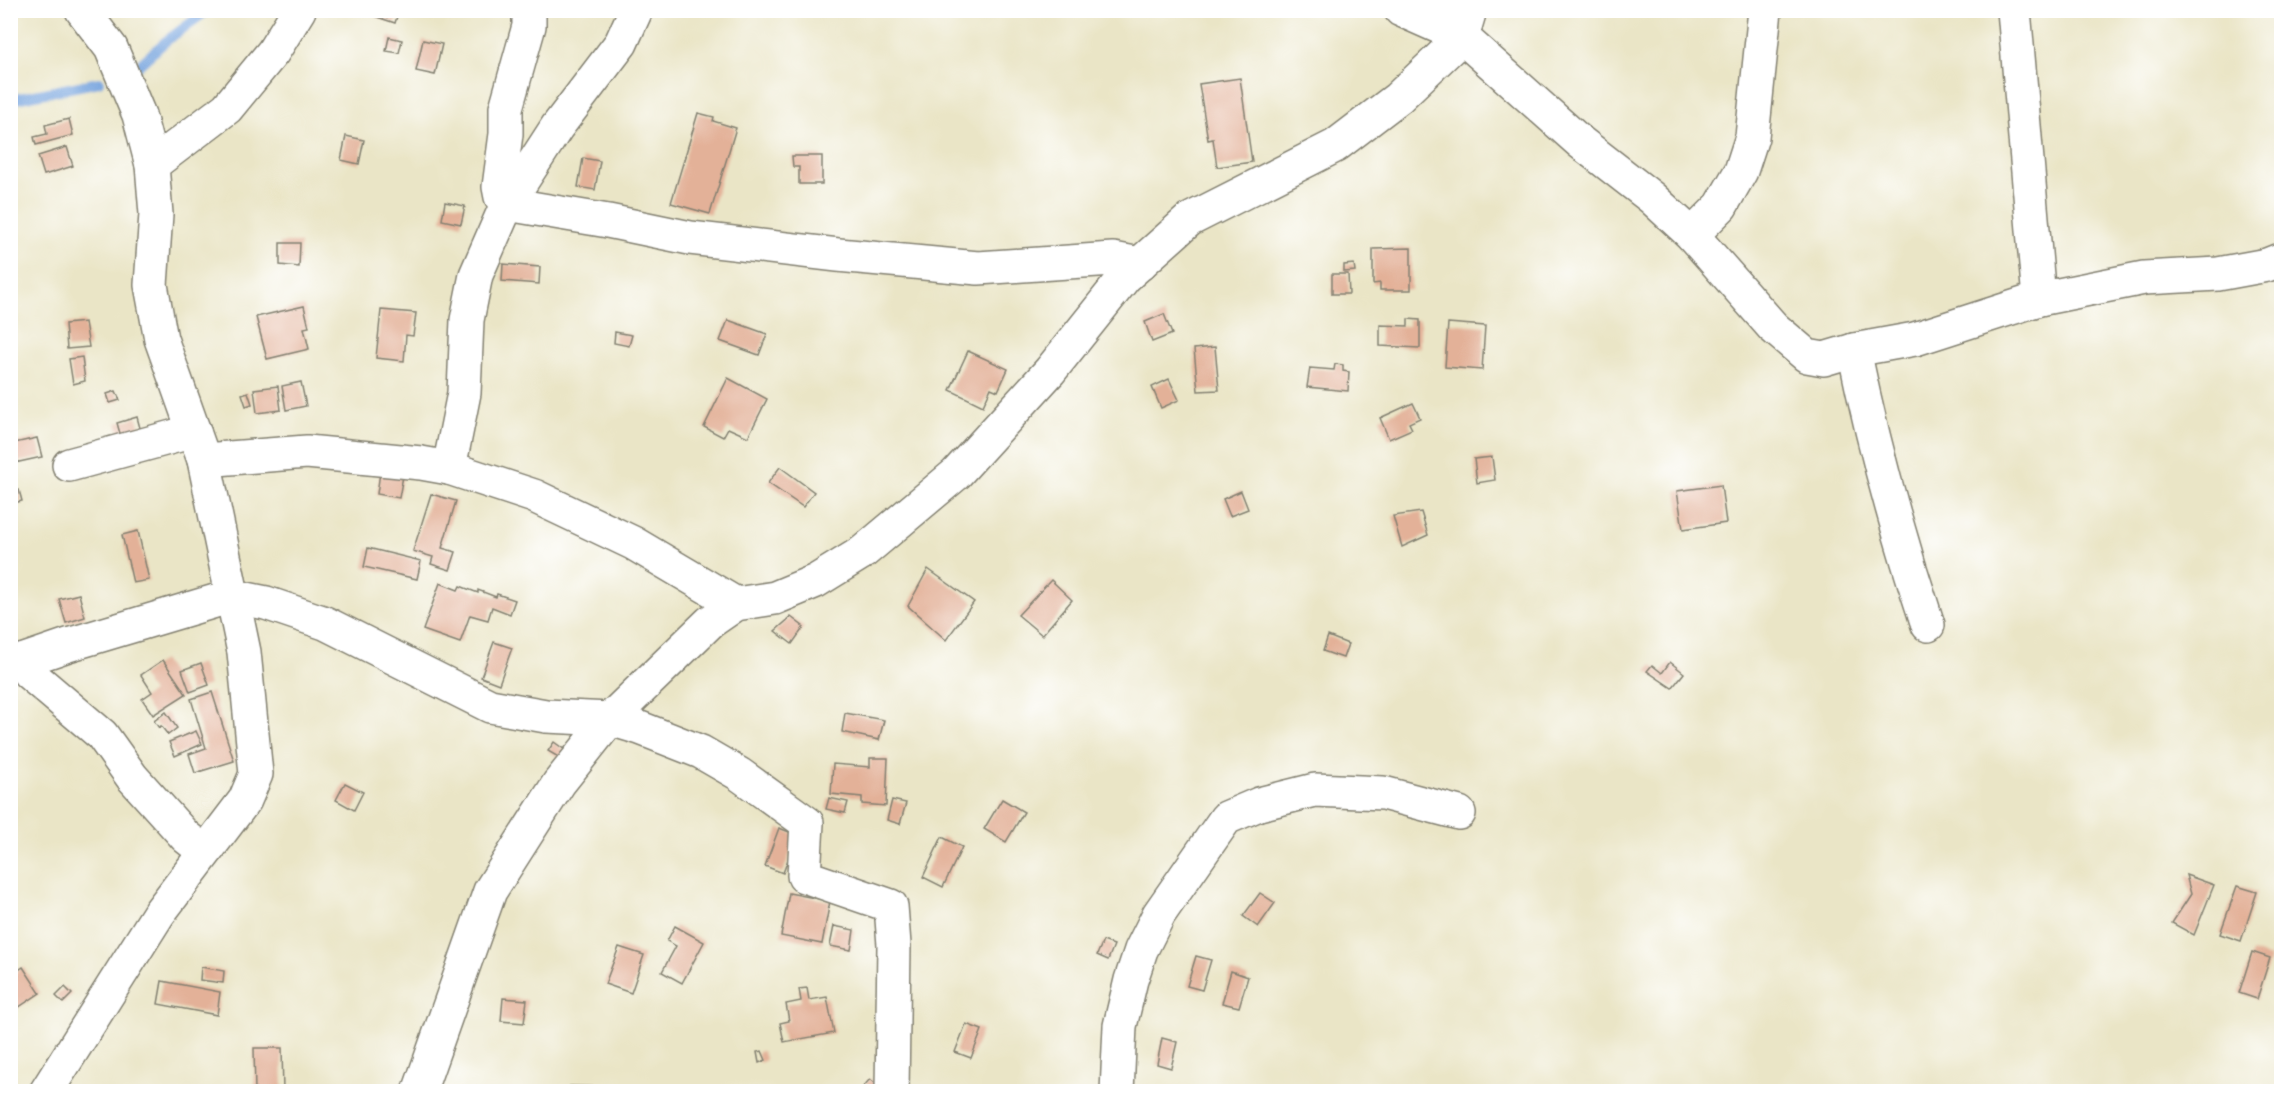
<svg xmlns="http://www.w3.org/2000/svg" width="2292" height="1102" font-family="Mynerve,sans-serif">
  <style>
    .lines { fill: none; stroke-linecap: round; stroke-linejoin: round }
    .stream { stroke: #74a3dd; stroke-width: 10 }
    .building { fill: #e3b198 }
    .minor-casing { stroke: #838071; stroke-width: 36 }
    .minor { stroke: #fff; stroke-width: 33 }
  </style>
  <rect width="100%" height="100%" fill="#fff"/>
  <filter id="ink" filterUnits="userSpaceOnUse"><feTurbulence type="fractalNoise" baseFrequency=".0167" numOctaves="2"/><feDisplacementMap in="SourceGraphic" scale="12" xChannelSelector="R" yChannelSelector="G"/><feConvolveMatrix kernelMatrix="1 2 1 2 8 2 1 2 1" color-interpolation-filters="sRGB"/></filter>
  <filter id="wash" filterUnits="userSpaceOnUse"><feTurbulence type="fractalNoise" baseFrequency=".008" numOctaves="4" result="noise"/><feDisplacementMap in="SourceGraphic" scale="24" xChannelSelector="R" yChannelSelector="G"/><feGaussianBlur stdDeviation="1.35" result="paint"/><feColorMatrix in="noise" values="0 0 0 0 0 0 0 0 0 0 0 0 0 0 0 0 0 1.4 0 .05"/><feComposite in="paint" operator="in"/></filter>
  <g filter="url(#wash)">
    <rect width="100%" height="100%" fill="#eae5c6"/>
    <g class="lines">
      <g class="stream">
        <polyline points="138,66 166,41 208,10"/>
        <polyline points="10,100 99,82"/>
      </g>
    </g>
    <g id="blocks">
      <g class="building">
        <polygon points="356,10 399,10 395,23"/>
        <polygon points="389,37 402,40 399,53 386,51"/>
        <polygon points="423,40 442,44 435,75 416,71"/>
        <polygon points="1240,78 1252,162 1217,167 1213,139 1208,140 1199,84"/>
        <polygon points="698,113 714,117 713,121 736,128 710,214 671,203"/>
        <polygon points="69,119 73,135 36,145 34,137 47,134 45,125"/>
        <polygon points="346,136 364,140 359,164 341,160"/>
        <polygon points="67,147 73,166 44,175 38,156"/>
        <polygon points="792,156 822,156 822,184 799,184 799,167 793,167"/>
        <polygon points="583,158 600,161 595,190 578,187"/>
        <polygon points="445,202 465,206 461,224 442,220"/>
        <polygon points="280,243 300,243 299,267 280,265"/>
        <polygon points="1411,248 1411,290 1380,290 1380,283 1373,284 1373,249"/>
        <polygon points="503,264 540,267 539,284 502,281"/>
        <polygon points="1354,264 1355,271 1344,272 1344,265"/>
        <polygon points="1332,274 1348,274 1349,294 1332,294"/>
        <polygon points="304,306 309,327 304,328 309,349 267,359 256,317"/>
        <polygon points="381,310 416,313 413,336 406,335 404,361 376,358"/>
        <polygon points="1164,314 1172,334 1152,342 1145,322"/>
        <polygon points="1408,319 1420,320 1420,348 1380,346 1380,325 1408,326"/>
        <polygon points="728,320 767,334 759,355 720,341"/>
        <polygon points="85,322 89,347 67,349 65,324"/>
        <polygon points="1448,323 1485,326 1482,370 1445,367"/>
        <polygon points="615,332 632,335 629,346 614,343"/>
        <polygon points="1215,347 1219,390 1198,391 1194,349"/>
        <polygon points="968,351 1008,369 998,391 991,388 983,406 950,390"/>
        <polygon points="82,357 85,381 73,384 69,359"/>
        <polygon points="1335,364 1343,365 1343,371 1349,372 1348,391 1307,387 1310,368 1334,370"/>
        <polygon points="728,378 767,399 748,437 728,428 723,437 704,427"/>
        <polygon points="1169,379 1179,400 1161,408 1152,387"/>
        <polygon points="301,382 306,406 286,410 282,386"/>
        <polygon points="278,386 281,410 257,413 254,389"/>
        <polygon points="116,391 120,400 110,403 107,394"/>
        <polygon points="248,392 252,404 246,406 242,394"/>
        <polygon points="1413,403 1420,418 1409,423 1412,429 1389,439 1380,418"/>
        <polygon points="137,417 143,439 123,444 117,423"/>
        <polygon points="37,438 42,457 10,464 10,444"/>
        <polygon points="1492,457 1495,480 1477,483 1474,459"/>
        <polygon points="780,467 814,492 803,507 768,483"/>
        <polygon points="380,472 403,476 399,498 377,494"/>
        <polygon points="1721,485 1726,523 1683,529 1677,491"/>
        <polygon points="19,490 22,501 10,504 10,492"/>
        <polygon points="1241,491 1248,509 1230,516 1223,499"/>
        <polygon points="431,494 456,501 442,548 456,552 450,570 431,564 433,557 413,551"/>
        <polygon points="1421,512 1428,535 1402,547 1393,516"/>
        <polygon points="138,531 149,580 133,583 122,535"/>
        <polygon points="368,548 421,561 417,579 364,567"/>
        <polygon points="928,569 974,602 946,640 908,606"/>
        <polygon points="1051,580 1072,600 1042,635 1018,615"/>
        <polygon points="440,583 458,590 460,586 478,593 478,590 496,597 497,594 515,600 510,614 492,607 488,620 470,615 460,643 423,630"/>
        <polygon points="79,594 85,617 66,623 59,599"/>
        <polygon points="791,617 804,627 792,644 775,631"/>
        <polygon points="1328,636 1348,644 1343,658 1323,651"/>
        <polygon points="494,642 512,648 499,684 481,677"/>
        <polygon points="163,660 186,694 153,715 142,699 152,692 141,675"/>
        <polygon points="1670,662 1684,673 1672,688 1647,671 1652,665 1662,673"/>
        <polygon points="201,663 209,685 190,692 182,670"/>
        <polygon points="212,692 234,761 195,773 189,754 206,748 191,699"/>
        <polygon points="166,712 177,728 168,735 161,726 159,728 154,721"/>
        <polygon points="845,713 884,720 879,740 842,732"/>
        <polygon points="196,731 202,744 175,756 169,742"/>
        <polygon points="554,742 565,750 560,758 548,751"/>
        <polygon points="870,758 888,758 886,806 862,804 862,797 831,794 833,764 870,767"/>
        <polygon points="345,783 363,792 354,810 336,800"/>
        <polygon points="829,798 848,802 845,813 826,809"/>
        <polygon points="1002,799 1024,812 1006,842 984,829"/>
        <polygon points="892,800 906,803 900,824 887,820"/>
        <polygon points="779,828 797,835 783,873 765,866"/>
        <polygon points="942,837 962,847 943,887 923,877"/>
        <polygon points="2186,875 2214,885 2194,935 2172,923 2191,894"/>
        <polygon points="2237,886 2257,892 2241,941 2220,934"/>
        <polygon points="789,893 830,901 822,944 781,936"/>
        <polygon points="1260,893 1275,903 1258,927 1243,916"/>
        <polygon points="675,926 704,942 682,983 662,972 676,946 667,941"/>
        <polygon points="834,926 854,930 851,950 830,946"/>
        <polygon points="1103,941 1114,945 1108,960 1097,955"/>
        <polygon points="619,947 644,955 631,993 605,984"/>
        <polygon points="2252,952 2270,958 2257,999 2239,993"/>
        <polygon points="1196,956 1211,960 1202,990 1187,986"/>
        <polygon points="23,967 40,993 10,1013 10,976"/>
        <polygon points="201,967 224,971 223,983 200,980"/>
        <polygon points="1231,971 1248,977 1239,1007 1222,1003"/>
        <polygon points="162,981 220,992 217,1015 158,1004"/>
        <polygon points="65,987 72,994 63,1003 56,996"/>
        <polygon points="807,988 809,1000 827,997 834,1033 784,1042 780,1023 789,1021 786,1004 801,1001 799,989"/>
        <polygon points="503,998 527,1000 524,1023 501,1021"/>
        <polygon points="966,1024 982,1030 971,1058 955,1052"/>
        <polygon points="1162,1038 1177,1042 1171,1068 1157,1064"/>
        <polygon points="254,1048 282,1048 283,1092 255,1092"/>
        <polygon points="762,1051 766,1060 759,1063 757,1052"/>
        <polygon points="870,1079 880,1087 876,1092 870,1092 863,1087"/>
        <polygon points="570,1086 612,1087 612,1092 570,1092"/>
      </g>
    </g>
  </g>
  <g filter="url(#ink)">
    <use href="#blocks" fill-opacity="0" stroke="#838071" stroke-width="1.5"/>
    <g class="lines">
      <defs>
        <g id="minor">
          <polyline points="1401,10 1462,37 1580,142 1652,198 1692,235 1773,327 1807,356 1824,359 1854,350 1915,339 2039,299 2144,278 2218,274 2267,265 2282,259"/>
          <polyline points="2014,10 2039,299"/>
          <polyline points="152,165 227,108 273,52 299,10"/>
          <polyline points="511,199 501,197 499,187 506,134 506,108 529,26 529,10"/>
          <polyline points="507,204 608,221 690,238 838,255 978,268 1113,259 1140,264"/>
          <polyline points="1692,235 1721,206 1741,171 1752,137 1765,10"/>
          <path d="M1854,350C1873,443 1898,535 1928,625"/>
          <polyline points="204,460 307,452 421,463 449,468 534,496 633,543 736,604"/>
          <polyline points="69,465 194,431"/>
          <polyline points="449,468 464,393 467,320 476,275 507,204 557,127 621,43 636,10"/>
          <polyline points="21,661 29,673 102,735 132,777 186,837 205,852"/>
          <polyline points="10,665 68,645 232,596 266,603 325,623 490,706 546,716 610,719 640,728 701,752 739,774 807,823 804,876 891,906 894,945 892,1092"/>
          <polyline points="46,1092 159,913 245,800 256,774 244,652 204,460 161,339 151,285 156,214 152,165 139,115 111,48 82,10"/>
          <polyline points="419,1092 490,891 559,783 610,719 710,622 736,604 775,598 816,581 863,552 956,474 1050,371 1125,277 1189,220 1335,146 1398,98 1462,37 1470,10"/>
          <polyline points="1117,1092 1120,1026 1131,980 1141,950 1159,914 1226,818 1259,804 1315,790 1383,793 1459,813"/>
        </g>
      </defs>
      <use href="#minor" class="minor-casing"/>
      <use href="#minor" class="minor"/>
    </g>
  </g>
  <rect width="2292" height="1102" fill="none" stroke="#fff" stroke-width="36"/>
</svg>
